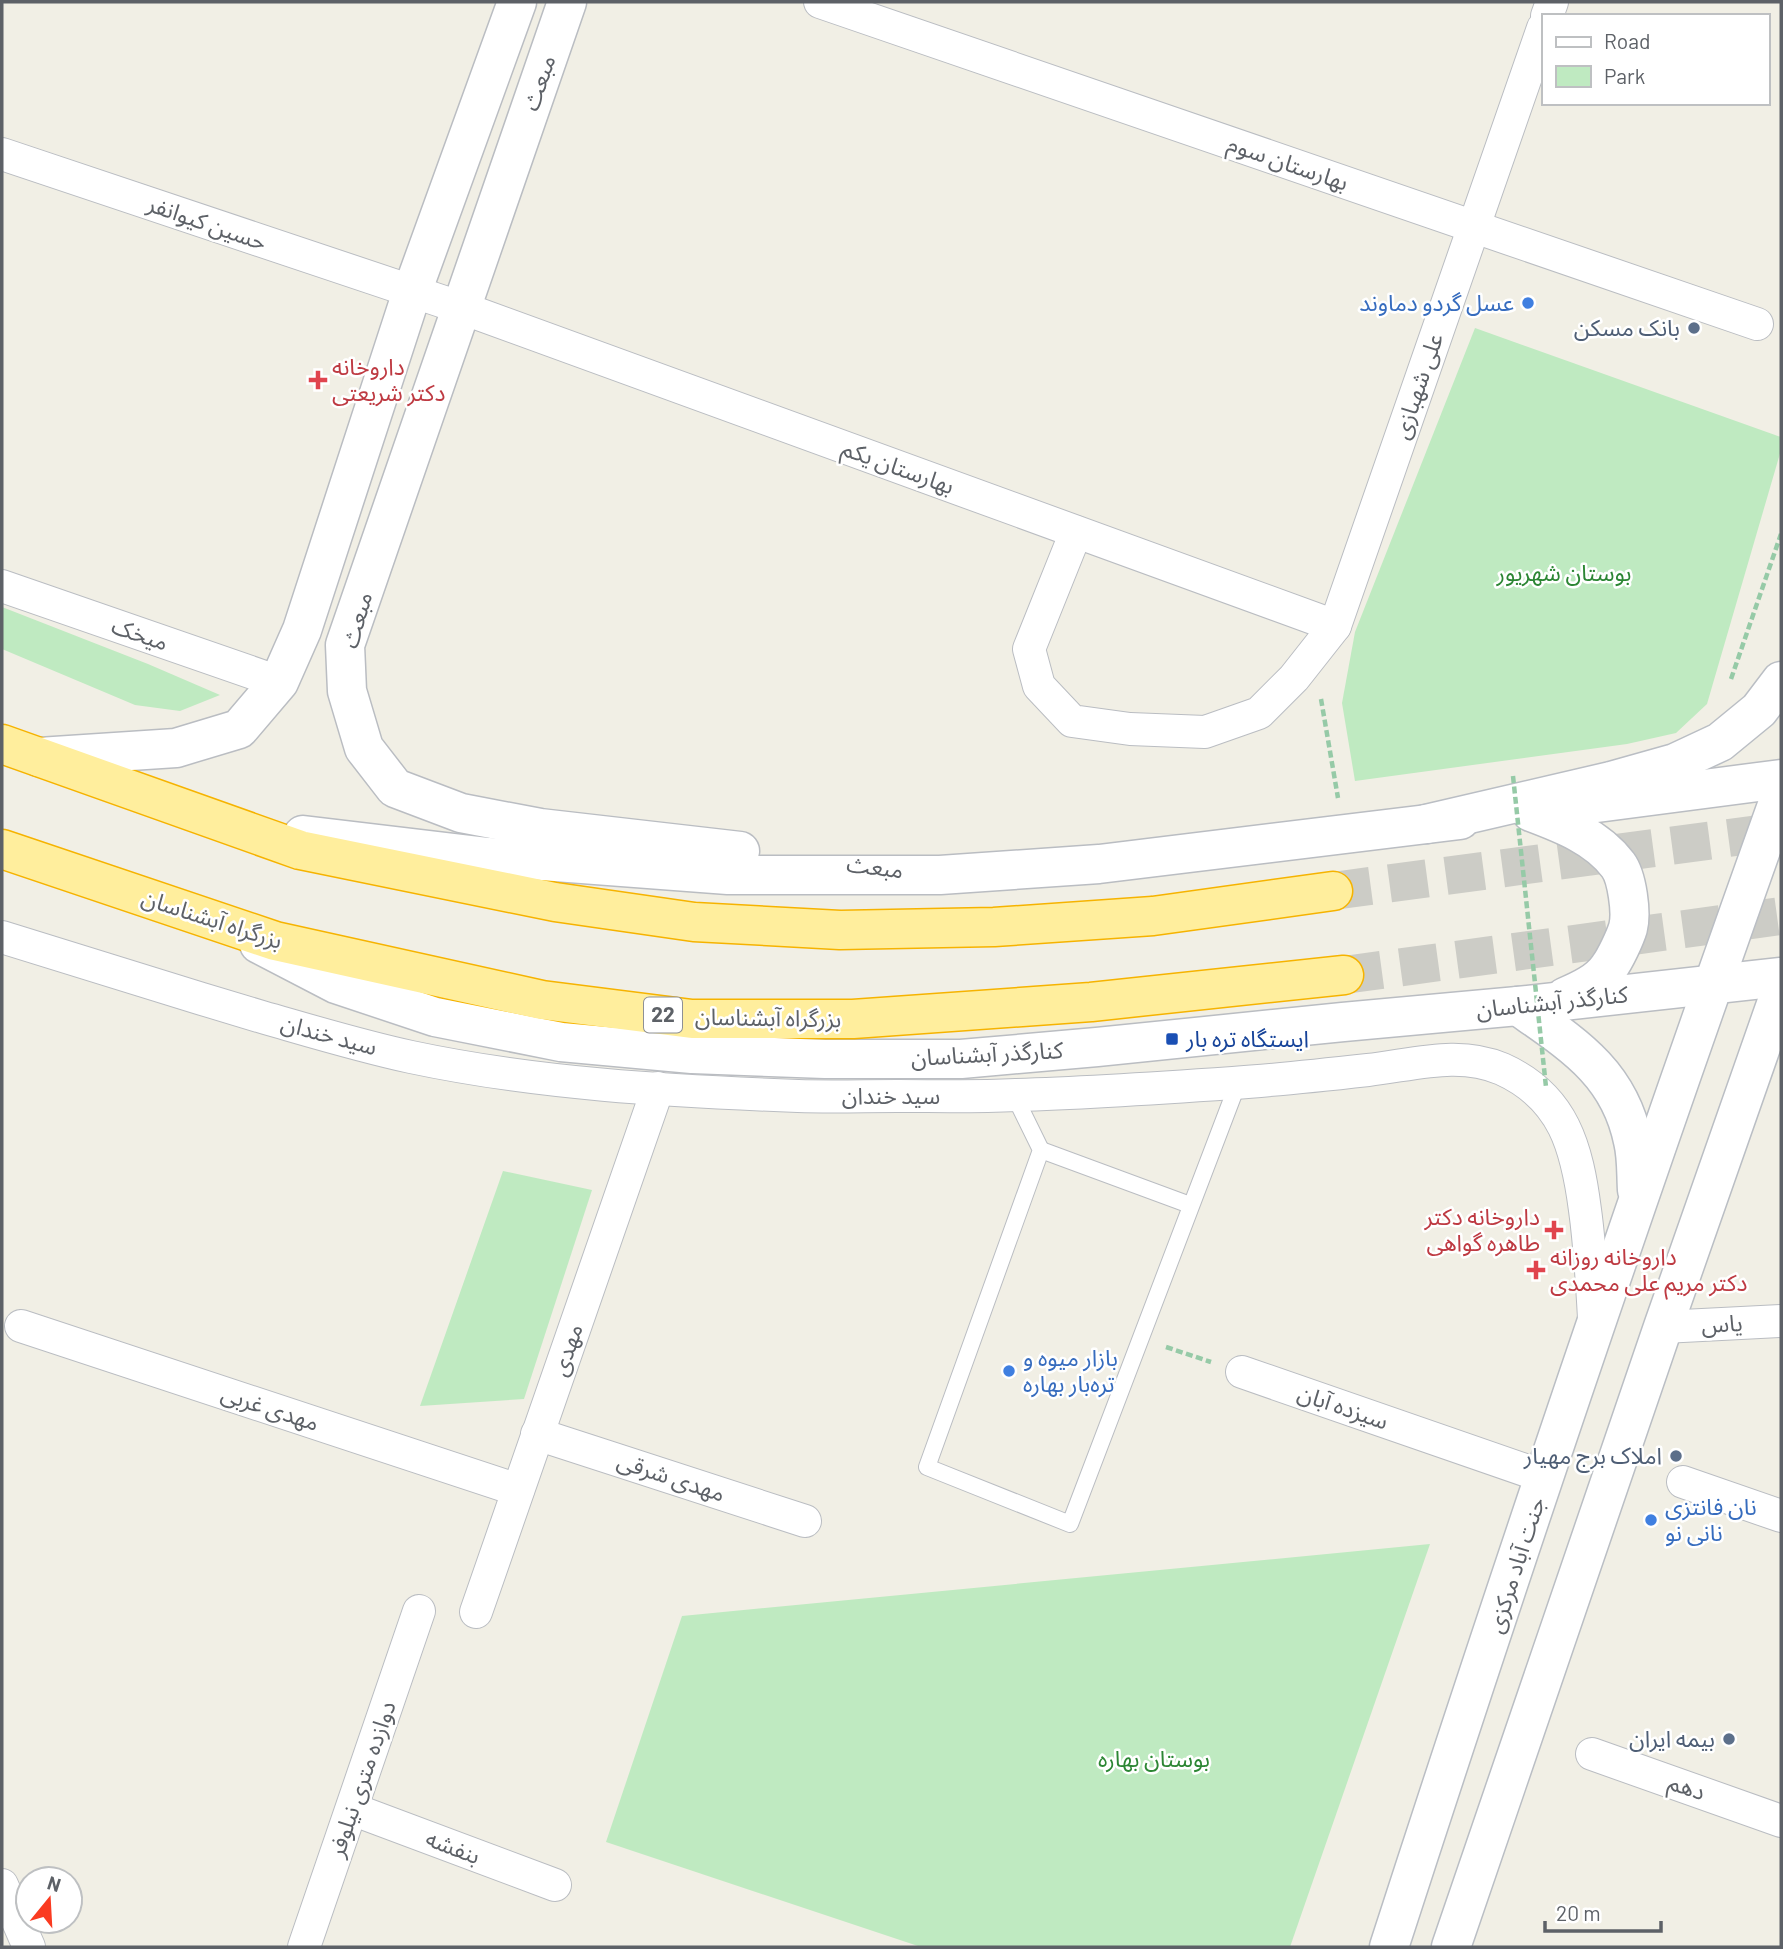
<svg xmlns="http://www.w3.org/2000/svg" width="1783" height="1949" font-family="Barlow,'Noto Sans Arabic',sans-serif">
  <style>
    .green { fill: #bfeac1 }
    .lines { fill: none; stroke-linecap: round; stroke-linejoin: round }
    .trunk-tunnel { stroke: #ccccc6; stroke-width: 38; stroke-dasharray: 38 19; stroke-linecap: butt }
    .service-casing { stroke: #babdc2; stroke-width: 18 }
    .minor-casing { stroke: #babdc2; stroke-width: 34 }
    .tertiary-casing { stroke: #babdc2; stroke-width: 41 }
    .secondary-casing { stroke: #babec4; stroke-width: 41 }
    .trunk-casing { stroke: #f6b300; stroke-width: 41 }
    .path { stroke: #96caa7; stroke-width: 4.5; stroke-dasharray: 7 3.5; stroke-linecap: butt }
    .service { stroke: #fff; stroke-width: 16 }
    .minor { stroke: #fff; stroke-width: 32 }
    .tertiary { stroke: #fff; stroke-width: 38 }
    .secondary { stroke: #fff; stroke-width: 38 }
    .trunk { stroke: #ffee9d; stroke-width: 38 }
    .path-bridge { stroke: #96caa7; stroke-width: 4.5; stroke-dasharray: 7 3.5; stroke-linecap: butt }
    .shop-dot { fill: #3f7fe0; stroke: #fff; stroke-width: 2.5 }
    .service-dot { fill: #5c6f8a; stroke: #fff; stroke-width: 2.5 }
    .health-dot { fill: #e0444e; stroke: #fff; stroke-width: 2.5 }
    .transit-dot { fill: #1a4fb4; stroke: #fff; stroke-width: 2.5 }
    .labels { text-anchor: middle; stroke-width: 5; stroke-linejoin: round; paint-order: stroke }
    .shield { fill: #fff; stroke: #8e9095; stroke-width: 2 }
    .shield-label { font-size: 21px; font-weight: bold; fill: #5d6167 }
    .street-label { font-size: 23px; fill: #5d6167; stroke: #fff }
    .shop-label { font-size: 23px; fill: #366cbe; stroke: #fff; text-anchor: start }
    .service-label { font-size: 23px; fill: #4e5e75; stroke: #fff; text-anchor: end }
    .health-label { font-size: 23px; fill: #be3a42; stroke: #fff; text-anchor: start }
    .park-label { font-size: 23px; fill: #2c8634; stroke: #fff }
    .transit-label { font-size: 23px; fill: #164399; stroke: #fff; text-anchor: start }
  </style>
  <rect width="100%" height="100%" fill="#f1efe5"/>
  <g class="green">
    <polygon points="1475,328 1781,437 1781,450 1707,704 1676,733 1627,744 1355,781 1342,703 1355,632"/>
    <polygon points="2,607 148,664 220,695 180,711 135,705 2,649"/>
    <polygon points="503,1171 592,1190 524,1399 420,1406"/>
    <polygon points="1430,1544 1290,1947 921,1947 606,1842 682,1616"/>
  </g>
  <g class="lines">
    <g class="trunk-tunnel">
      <polyline points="1333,891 1781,831"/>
      <polyline points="1344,975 1781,916"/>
    </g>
    <defs>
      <g id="service">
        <polyline points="1014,1095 1041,1150 927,1467 1070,1524 1238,1083"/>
        <polyline points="1041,1150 1190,1205"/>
      </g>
      <g id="minor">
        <polyline points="820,2 1757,324"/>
        <polyline points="1547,16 1552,2"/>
        <polyline points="2,154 462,308 1335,626"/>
        <polyline points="1076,532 1029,649 1039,686 1072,721 1130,729 1205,732 1259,713 1294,678 1335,626 1543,28"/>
        <polyline points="2,586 279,682"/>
        <path d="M2,937C88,964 175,991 262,1017C311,1031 360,1046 411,1057C538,1084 668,1091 798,1096C831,1097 865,1096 898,1096C937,1096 976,1097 1016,1095C1088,1093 1161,1088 1233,1083C1278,1080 1323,1075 1368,1070C1413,1065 1459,1050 1502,1069C1564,1097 1577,1148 1585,1210C1590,1246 1592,1282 1594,1318"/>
        <polyline points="21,1326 518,1490"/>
        <polyline points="1663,1327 1781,1321"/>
        <polyline points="1242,1372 1545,1477"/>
        <polyline points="537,1434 805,1521"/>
        <polyline points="1683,1482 1781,1516"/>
        <polyline points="476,1612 658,1088"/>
        <polyline points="1592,1754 1781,1821"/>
        <polyline points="352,1809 555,1885"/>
        <polyline points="2,1885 29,1947"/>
        <polyline points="304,1947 419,1611"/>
      </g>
      <g id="tertiary">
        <polyline points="567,2 345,645 347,691 364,748 395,788 461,813 540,828 740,851"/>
        <polyline points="39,757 176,748 239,729 279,682 302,630 412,292 517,2"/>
        <polyline points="1551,809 1781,779"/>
        <path d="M1531,812C1563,824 1597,837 1618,865C1627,877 1632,913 1628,928C1625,938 1615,959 1609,967C1599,982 1581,990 1565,997"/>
        <polyline points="303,835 488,857 728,875 940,875 1099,864 1460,820"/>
        <polyline points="259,944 336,984 435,1017 561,1042 692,1054 825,1059 961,1059 1097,1047 1343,1022 1518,1006 1781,977"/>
      </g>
      <g id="secondary">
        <polyline points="1426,824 1611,781 1675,763 1720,742 1759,710 1781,681"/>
        <path d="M1518,1006C1572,1044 1619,1072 1633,1141C1637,1157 1636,1174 1637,1190"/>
        <path d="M1389,1947C1514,1561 1644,1176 1781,794"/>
        <polyline points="1451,1947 1663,1327 1781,990"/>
      </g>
      <g id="trunk">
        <polyline points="2,744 300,850 555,902 694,922 840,930 994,927 1153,916 1333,891"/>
        <polyline points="2,849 275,941 542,1000 692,1019 853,1019 1091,1002 1344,975"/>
      </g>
    </defs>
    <use href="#service" class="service-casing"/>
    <use href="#minor" class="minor-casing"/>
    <use href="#tertiary" class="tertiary-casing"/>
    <use href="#secondary" class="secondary-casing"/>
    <use href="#trunk" class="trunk-casing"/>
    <g class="path">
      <polyline points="1731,679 1781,534"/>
      <polyline points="1321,699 1338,798"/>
      <polyline points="1166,1347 1211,1362"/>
    </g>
    <use href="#service" class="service"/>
    <use href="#minor" class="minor"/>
    <use href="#tertiary" class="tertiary"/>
    <use href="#secondary" class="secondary"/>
    <use href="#trunk" class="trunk"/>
    <polyline class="path-bridge" points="1513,776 1546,1087"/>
  </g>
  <g class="shop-dot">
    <circle cx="1528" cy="303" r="7"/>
    <circle cx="1009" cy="1371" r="7"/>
    <circle cx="1651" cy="1520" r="7"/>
  </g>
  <g class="service-dot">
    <circle cx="1694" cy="328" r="7"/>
    <circle cx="1676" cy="1456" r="7"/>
    <circle cx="1729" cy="1739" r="7"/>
  </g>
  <g class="health-dot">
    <path d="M314.5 369.5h7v7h7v7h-7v7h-7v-7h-7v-7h7z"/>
    <path d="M1550.5 1219.5h7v7h7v7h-7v7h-7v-7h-7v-7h7z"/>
    <path d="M1532.5 1259.5h7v7h7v7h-7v7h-7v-7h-7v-7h7z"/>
  </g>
  <rect class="transit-dot" x="1165" y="1032" width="14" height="14" rx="3.5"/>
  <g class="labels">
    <rect class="shield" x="644" y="997.5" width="38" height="35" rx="5"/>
    <g class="shield-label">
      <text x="663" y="1022">22</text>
    </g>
    <g class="street-label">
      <text transform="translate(539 83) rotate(-71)" y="8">مبعث</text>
      <text transform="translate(1288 163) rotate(19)" y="8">بهارستان سوم</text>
      <text transform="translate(207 223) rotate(19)" y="8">حسین کیوانفر</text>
      <text transform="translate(1418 386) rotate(-71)" y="8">علی شهبازی</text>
      <text transform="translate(898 467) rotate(20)" y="8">بهارستان یکم</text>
      <text transform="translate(357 620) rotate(-74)" y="8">مبعث</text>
      <text transform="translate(140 634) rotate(19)" y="8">میخک</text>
      <text transform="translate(875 867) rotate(7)" y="8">مبعث</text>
      <text transform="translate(212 919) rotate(18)" y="8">بزرگراه آبشناسان</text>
      <text transform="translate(1552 1002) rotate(-6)" y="8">کنارگذر آبشناسان</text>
      <text transform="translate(768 1018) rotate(1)" y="8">بزرگراه آبشناسان</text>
      <text transform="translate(329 1035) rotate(15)" y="8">سید خندان</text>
      <text transform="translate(987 1054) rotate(-3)" y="8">کنارگذر آبشناسان</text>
      <text x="891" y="1104">سید خندان</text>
      <text transform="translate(1722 1324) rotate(-3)" y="8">یاس</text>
      <text transform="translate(567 1350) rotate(-71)" y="8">مهدی</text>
      <text transform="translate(1343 1407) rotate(19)" y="8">سیزده آبان</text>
      <text transform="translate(270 1408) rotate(18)" y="8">مهدی غربی</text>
      <text transform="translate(671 1477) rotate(18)" y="8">مهدی شرقی</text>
      <text transform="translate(1516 1565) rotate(-72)" y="8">جنت آباد مرکزی</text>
      <text transform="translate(362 1779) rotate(-71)" y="8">دوازده متری نیلوفر</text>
      <text transform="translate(1687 1787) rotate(19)" y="8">دهم</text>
      <text transform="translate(453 1847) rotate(21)" y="8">بنفشه</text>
    </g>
    <g class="shop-label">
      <text x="1514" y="311" text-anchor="end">عسل گردو دماوند</text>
      <text x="1023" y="1366">بازار میوه و<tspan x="1023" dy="26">تره‌بار بهاره</tspan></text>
      <text x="1665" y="1515">نان فانتزی<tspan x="1665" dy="26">نانی نو</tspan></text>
    </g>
    <g class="service-label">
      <text x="1680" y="336">بانک مسکن</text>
      <text x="1662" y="1464">املاک برج مهیار</text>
      <text x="1715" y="1747">بیمه ایران</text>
    </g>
    <g class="health-label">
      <text x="332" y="375">داروخانه<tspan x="332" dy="26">دکتر شریعتی</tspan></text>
      <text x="1540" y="1225" text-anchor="end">داروخانه دکتر<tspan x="1540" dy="26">طاهره گواهی</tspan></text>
      <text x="1550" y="1265">داروخانه روزانه<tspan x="1550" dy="26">دکتر مریم علی محمدی</tspan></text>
    </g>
    <g class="park-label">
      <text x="1564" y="581">بوستان شهریور</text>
      <text x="1154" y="1767">بوستان بهاره</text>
    </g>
    <g class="transit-label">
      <text x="1186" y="1047">ایستگاه تره بار</text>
    </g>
  </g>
  <rect width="1783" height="1949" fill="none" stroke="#5d6167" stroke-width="7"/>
  <rect x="1542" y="14" width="228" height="91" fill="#ffffff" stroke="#bec0c2" stroke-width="2"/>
  <rect x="1556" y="37" width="35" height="10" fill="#ffffff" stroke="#bec0c2" stroke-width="2"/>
  <text x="1604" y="49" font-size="21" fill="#5d6167">Road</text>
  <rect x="1556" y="66" width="35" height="21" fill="#bfeac1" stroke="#bec0c2" stroke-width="2"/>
  <text x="1604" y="84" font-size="21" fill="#5d6167">Park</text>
  <g transform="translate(49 1900) rotate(18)"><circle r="33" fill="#ffffff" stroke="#bec0c2" stroke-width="2"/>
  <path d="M0-5L12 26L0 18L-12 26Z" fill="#fa3b21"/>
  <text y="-10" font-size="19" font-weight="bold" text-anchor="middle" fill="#5d6167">N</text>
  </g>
  <path d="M1545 1921v10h116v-10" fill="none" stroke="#5d6167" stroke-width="3.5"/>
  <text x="1556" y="1921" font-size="21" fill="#5d6167" stroke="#ffffff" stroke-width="5" paint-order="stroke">20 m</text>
</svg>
